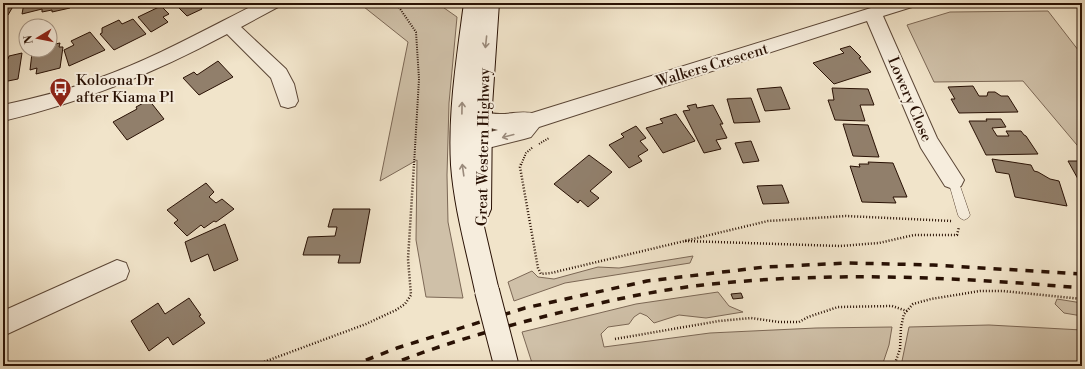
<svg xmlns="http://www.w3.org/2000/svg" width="1085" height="369" font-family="'Libre Bodoni',serif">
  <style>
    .green { fill: #cfc0a8; stroke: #7c6856 }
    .building { fill: #917f6b; stroke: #291104 }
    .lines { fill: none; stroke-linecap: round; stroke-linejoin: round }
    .service-casing { stroke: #5b4636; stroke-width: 1 }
    .minor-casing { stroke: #5b4636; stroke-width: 2 }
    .secondary-casing { stroke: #291104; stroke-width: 2 }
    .path-far1 { stroke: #291104; stroke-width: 2; stroke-dasharray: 1 1.5; stroke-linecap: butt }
    .path { stroke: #291104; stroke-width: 2.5; stroke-dasharray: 1 2; stroke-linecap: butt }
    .service { fill: #f6eddd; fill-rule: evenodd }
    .minor { fill: #f6eddd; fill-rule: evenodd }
    .secondary { fill: #f6eddd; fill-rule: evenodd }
    .rail { stroke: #291104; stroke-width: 3.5; stroke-dasharray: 8 8; stroke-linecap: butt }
    .secondary-bridge-casing { stroke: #291104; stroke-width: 26; stroke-linecap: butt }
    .secondary-bridge { stroke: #f6eddd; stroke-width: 24 }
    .oneway { stroke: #9a8a7b }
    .labels { text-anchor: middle; stroke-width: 4; stroke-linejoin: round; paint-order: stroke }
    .street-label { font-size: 15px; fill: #291104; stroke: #f6eddd }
    .poi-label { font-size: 15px; fill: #291104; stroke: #f6eddd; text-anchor: start }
  </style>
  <rect width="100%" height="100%" fill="#f1e4ca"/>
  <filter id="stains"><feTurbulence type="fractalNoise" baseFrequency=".005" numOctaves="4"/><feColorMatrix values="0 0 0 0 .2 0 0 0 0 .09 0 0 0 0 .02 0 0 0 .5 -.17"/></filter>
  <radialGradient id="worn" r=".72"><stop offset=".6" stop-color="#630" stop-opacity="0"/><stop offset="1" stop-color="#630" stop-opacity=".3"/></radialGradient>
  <g class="green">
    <polygon points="359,3 437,3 457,17 449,103 447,175 448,222 463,298 426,297 416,240 417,160 380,181 408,42"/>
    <polygon points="1048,11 1082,55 1082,151 1023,81 934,82 907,25 950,12"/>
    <polygon points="693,256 690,263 565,283 514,301 508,282 532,271 538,277 554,279 598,267 619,268"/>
    <polygon points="718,292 729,306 743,312 706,318 679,315 654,323 647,316 640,313 634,317 629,324 608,327 601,334 604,347 710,333 816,328 892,327 889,345 882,366 533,366 522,332 636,304"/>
    <polygon points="1057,299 1082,303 1082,316 1064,313 1055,304"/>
    <polygon points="989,325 1082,330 1082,366 901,366 909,327"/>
  </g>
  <g class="building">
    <polygon points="3,3 15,3 8,15 5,16 3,18"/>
    <polygon points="24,3 71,3 70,8 52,12 52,10 42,12 42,9 22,14"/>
    <polygon points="177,3 200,3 198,4 202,9 187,16 175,4"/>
    <polygon points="161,6 169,14 163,17 168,22 151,32 138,17"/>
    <polygon points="133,19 146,34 114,50 100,34 102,33 102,28 119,20 122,24"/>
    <polygon points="90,32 105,50 69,66 64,50 74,45 71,41"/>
    <polygon points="60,43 59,47 63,47 60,68 36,74 37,68 30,70 32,53 39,52 39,50 50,50 50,45"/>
    <polygon points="850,46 861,57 859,58 871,72 834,84 813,63 844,53 840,49"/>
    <polygon points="22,53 18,79 3,82 3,60 8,59 9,56"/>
    <polygon points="218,61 233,77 199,95 183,78 194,72 197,75"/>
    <polygon points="973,86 979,96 987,96 988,92 995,92 1001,96 1008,96 1018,112 959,113 951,99 955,99 948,87"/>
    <polygon points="781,87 790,109 765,111 757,89"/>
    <polygon points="832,88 868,89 874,105 860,105 865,121 835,120 828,100 834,100"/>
    <polygon points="751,98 760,122 734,123 727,99"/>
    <polygon points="149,100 164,119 127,140 113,122 137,109 136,107"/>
    <polygon points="696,104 697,108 713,105 723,124 720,124 727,138 716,140 721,149 704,153 683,111 690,110 687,106"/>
    <polygon points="676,114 695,141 663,153 646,128 663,123 660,119"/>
    <polygon points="986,119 1001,119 1006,127 992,128 997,136 1009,136 1006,131 1021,131 1024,135 1026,136 1038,154 986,155 969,121 987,121"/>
    <polygon points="843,124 868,125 879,157 853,156"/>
    <polygon points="636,126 646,138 640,141 648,150 638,156 642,161 629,168 609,145 624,137 621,134"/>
    <polygon points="751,141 759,161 743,163 735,143"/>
    <polygon points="589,155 612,172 590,191 599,198 588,207 580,200 578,203 554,184"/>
    <polygon points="992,159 1031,165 1034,171 1038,172 1050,179 1059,181 1067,206 1015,197 1009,174 996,172"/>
    <polygon points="1068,161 1082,161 1082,179 1078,179"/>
    <polygon points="868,162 893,163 907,197 893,197 896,203 862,202 850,166 860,167 859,164 869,164"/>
    <polygon points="206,183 214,192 209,197 216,203 222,199 234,209 216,222 214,221 204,228 201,225 187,236 174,223 178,220 167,210"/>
    <polygon points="782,185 789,203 763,204 757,186"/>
    <polygon points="333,209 370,209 360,263 338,263 340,255 303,255 308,237 335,236 337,227 328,227"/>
    <polygon points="225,224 238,260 214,271 208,254 191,262 185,242"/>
    <polygon points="741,293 743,298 733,299 731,294"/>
    <polygon points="189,298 201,315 199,316 205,323 173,345 168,337 149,351 131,321 158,303 165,314"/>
  </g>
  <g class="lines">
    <defs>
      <polygon id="service" points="953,176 957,177 958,180 970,215 968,218 964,220 960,218 958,215 948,180 949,177"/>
      <g id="minor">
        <path d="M258,3H281L278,7L241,27L286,69L294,84L298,101L295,106L288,108L281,106L271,78L227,34C152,74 86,101 3,121V105C36,98 68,90 99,78C155,58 206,29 258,3Z"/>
        <path d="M887,3H915L912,7L883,16L937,138L964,180L961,186L953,189L945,186L921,148L867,21L539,127L531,137L524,139L464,154L457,152L453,146L457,140L498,130L475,124L472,119L475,114C484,111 491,114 500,114C513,114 518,111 532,113Z"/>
        <polygon points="117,260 126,263 129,271 126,279 3,336 3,311"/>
      </g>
      <path id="secondary" d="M464,3H499L492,106L491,209L488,216L482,218L499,291L496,299L487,302L478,299L475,291C466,249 454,207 451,165C448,111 457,56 464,3Z"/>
    </defs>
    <use href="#service" class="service-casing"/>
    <use href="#minor" class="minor-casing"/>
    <use href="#secondary" class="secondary-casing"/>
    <g class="path-far1">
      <polyline points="396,3 416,32 419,79 414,165"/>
      <polyline points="539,144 549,138"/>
      <polyline points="521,165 526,153 533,147"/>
    </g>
    <g class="path">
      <polyline points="521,164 520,167 538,268 541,274 551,273 768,221 846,216 952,221"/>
      <polyline points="685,241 840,246 879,243 914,235 957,235 959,227"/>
      <polyline points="615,339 719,321 751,318 779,322 799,322 808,317 838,307 892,306 907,311"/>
      <polyline points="253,366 366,324 396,310 405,304 411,295 408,259 414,164"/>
      <polyline points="894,366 900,349 901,327 904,314 913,304 931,299 980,291 1003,291 1082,299"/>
    </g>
    <use href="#service" class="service"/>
    <use href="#minor" class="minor"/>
    <use href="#secondary" class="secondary"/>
    <g class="rail">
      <polyline points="351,366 397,348 525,308 647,281 765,267 849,263 933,265 1082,274"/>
      <path d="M387,366C439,345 492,330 546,316C598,303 650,291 703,285C829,271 955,277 1082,288"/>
    </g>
    <defs>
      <polyline id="secondary-bridge" points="487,291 506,364"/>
    </defs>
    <use href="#secondary-bridge" class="secondary-bridge-casing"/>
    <use href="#secondary-bridge" class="secondary-bridge"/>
  </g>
  <defs><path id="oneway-shaft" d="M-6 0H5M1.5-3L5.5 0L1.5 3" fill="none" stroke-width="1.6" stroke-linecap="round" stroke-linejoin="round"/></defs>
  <g class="oneway">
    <use href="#oneway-shaft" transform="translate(486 42) rotate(96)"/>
    <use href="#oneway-shaft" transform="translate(462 108) rotate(-89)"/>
    <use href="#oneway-shaft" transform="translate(508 136) rotate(165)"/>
    <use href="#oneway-shaft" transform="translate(463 170) rotate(-98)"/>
  </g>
  <defs>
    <symbol id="bus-pin" viewBox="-11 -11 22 30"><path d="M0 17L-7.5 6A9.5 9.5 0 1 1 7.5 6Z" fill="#8f2418" stroke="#f6eddd"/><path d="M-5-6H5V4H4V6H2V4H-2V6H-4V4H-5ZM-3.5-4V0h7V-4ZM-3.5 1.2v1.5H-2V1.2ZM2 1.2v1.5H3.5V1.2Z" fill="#fff"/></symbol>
  </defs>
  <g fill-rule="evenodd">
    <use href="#bus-pin" x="48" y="76" width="25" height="34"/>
  </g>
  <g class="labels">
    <g class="street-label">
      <text transform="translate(712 65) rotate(-17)" y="5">Walkers Crescent</text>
      <text transform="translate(910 99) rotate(67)" y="5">Lowery Close</text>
      <text transform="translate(483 147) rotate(-89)" y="5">Great Western Highway</text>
    </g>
    <g class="poi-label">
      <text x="76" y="85">Koloona Dr<tspan x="76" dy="17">after Kiama Pl</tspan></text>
    </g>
  </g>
  <rect width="1085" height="369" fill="none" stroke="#f1e4ca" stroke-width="16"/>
  <rect x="4" y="4" width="1077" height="361" fill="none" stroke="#291104" stroke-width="2"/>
  <rect x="8" y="8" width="1069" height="353" fill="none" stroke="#291104"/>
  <g transform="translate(38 38) rotate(260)"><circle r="19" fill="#f6eddd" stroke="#a49586"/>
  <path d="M0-3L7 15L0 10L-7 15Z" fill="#8f2418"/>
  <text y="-6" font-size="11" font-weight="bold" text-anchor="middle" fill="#291104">N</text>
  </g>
  <rect width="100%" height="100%" filter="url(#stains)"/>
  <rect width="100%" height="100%" fill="url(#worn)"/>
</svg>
